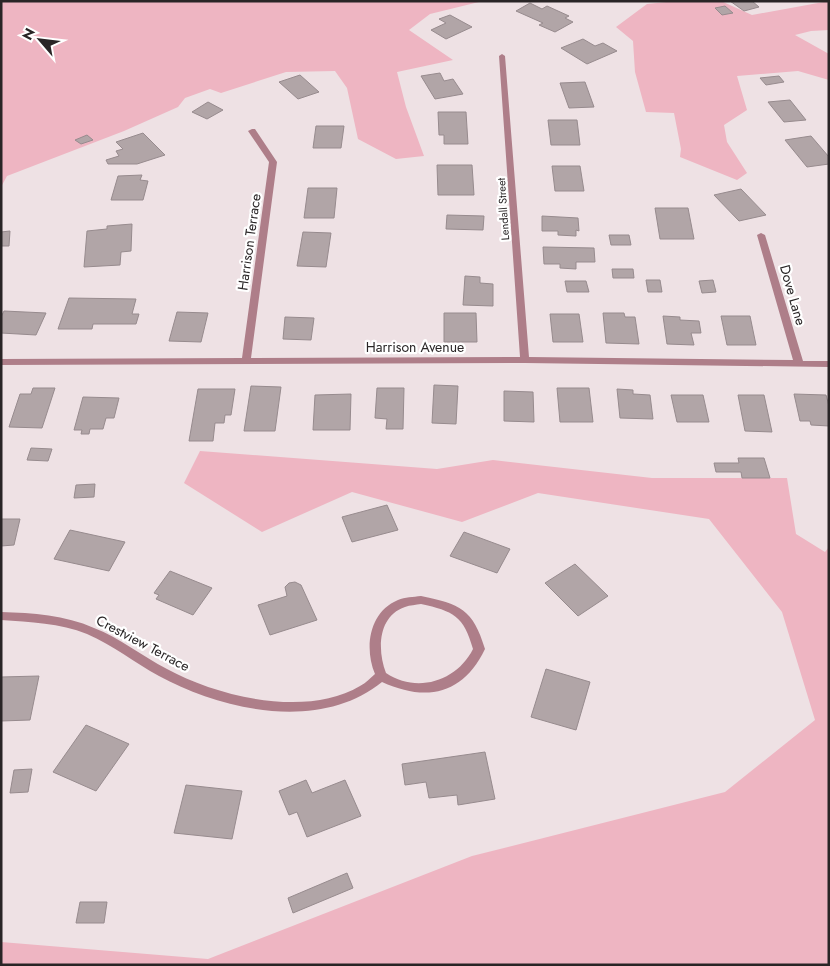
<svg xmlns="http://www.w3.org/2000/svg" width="830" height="966" font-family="Jost,sans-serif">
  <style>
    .green { fill: #eeb5c2 }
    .building { fill: #b1a5a7; stroke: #978b8e }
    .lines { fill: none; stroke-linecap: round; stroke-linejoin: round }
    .minor { fill: #ae7e89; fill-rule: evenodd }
    .labels { text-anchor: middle; stroke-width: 4.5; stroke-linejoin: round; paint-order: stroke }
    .far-street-label { font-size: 11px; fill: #292526; stroke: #fff }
    .street-label { font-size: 14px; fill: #292526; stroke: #fff }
  </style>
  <rect width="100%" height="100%" fill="#eee1e4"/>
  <g class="green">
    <polygon points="1,1 483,1 430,14 409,30 453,60 397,72 406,107 424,156 396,159 358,139 347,88 335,71 286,72 221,93 210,89 185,98 178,107 124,131 7,176 1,187"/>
    <polygon points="676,1 721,1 752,15 829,1 829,30 811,31 795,35 829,54 829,80 798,71 737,76 747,110 724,125 727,142 747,173 737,180 680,157 681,149 674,113 646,112 635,72 633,41 616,27 647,4"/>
    <polygon points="200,451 437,469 493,460 652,478 787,478 796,534 825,552 829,547 829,965 1,965 1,942 208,959 472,856 725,792 815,720 782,612 709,519 538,493 462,522 352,492 262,532 184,483"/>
  </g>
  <g class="building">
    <polygon points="730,1 752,1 759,7 744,11"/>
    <polygon points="530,3 542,9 547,6 569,16 565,18 573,22 555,32 539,25 543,23 516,11"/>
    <polygon points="725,6 733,13 722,15 715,8"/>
    <polygon points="450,15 472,27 446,39 431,30 446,23 439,19"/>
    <polygon points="583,39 595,46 603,43 617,51 587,64 561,48"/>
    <polygon points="440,73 444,81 453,79 463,94 435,99 421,76"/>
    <polygon points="300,75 319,92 298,99 279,82"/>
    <polygon points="779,76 784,82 766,85 760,78"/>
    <polygon points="585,82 594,107 569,108 560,83"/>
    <polygon points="790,100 806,120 784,122 768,102"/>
    <polygon points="208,102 223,110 207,119 192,112"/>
    <polygon points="438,112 466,112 468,144 444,144 444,135 439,135"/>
    <polygon points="548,120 577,120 580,145 551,145"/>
    <polygon points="316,126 344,126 341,148 313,148"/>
    <polygon points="143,133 165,155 137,164 108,164 106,160 119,156 116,151 123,149 116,142"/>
    <polygon points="87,135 93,140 81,144 75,140"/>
    <polygon points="811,136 829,157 829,164 807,167 785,140"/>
    <polygon points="437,165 472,165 474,195 438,195"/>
    <polygon points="552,166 580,166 584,191 555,191"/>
    <polygon points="142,175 140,180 148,181 143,200 111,200 118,176"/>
    <polygon points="308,188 337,188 334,218 304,218"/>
    <polygon points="741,189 766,215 739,221 714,195"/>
    <polygon points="655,208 688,208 694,239 660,239"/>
    <polygon points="447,215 484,216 483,230 446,229"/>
    <polygon points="542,216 578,218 579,231 576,230 576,236 558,235 558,231 542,231"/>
    <polygon points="132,224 131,251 121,252 120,265 84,267 87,231 107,229 107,226"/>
    <polygon points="10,231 9,246 1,246 1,232"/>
    <polygon points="303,232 331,233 326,267 297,266"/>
    <polygon points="609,235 629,235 631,245 611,245"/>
    <polygon points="543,247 594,248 595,262 576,262 576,269 560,268 560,264 544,264"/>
    <polygon points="612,269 633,269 634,278 613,278"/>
    <polygon points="465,276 480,277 480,283 493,284 493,306 463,305"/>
    <polygon points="646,280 660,280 662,292 648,292"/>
    <polygon points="713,280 716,292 702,293 699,281"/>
    <polygon points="565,281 586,281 589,292 567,292"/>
    <polygon points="69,298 136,299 132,314 139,314 136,324 93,324 92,329 58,329"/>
    <polygon points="4,311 46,313 36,335 1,333 1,317"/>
    <polygon points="177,312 208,313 201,342 169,341"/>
    <polygon points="444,313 476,313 477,342 444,342"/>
    <polygon points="603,313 624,313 625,317 635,317 639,344 606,343"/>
    <polygon points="550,314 579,314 583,342 553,342"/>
    <polygon points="663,316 680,317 680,320 699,321 701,333 691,333 694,345 667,344"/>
    <polygon points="721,316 750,316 756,345 727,345"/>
    <polygon points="285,317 314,318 311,340 283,339"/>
    <polygon points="434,385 458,386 456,424 432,423"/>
    <polygon points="251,386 281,387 275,431 244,431"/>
    <polygon points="33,388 55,388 42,428 9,427 20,394 31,394"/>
    <polygon points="377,388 404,388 403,429 386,429 387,419 375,418"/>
    <polygon points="557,388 589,388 593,422 560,422"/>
    <polygon points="198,389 235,389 231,415 225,415 224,423 215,423 213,441 189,441"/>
    <polygon points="617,389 633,390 633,394 650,395 653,419 620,418"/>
    <polygon points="504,391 533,392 534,422 504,421"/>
    <polygon points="351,394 350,430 313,430 315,395"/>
    <polygon points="794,394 826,395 829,406 829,426 811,425 810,421 800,421"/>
    <polygon points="671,395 703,395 709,422 677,422"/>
    <polygon points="738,395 764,395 772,432 745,431"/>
    <polygon points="83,397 119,398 114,418 106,418 103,429 90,429 89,434 81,434 82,430 74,430"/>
    <polygon points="31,448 52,449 48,461 27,460"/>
    <polygon points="738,458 764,458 770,478 742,478 741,472 716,472 714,463 739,463"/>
    <polygon points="95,484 94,497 74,498 76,485"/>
    <polygon points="387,505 398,530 352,542 342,517"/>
    <polygon points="1,519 20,519 14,545 1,546"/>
    <polygon points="70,530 125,542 109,571 54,559"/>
    <polygon points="464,532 510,549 497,573 450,556"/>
    <polygon points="575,564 608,596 578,616 545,583"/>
    <polygon points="170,571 212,588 193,615 156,599 159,595 154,593"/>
    <polygon points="295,582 301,585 317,620 270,635 258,605 287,596 285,587 289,583"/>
    <polygon points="546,669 590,682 576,730 531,717"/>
    <polygon points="39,676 30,720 1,721 1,677"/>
    <polygon points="86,725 129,744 96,791 53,772"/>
    <polygon points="485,752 495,799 458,805 457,795 429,798 426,782 405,785 402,764"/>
    <polygon points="32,769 28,792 10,793 14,770"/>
    <polygon points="306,780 312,793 345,780 361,816 307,837 297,812 289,815 279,791"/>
    <polygon points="186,785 242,791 232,839 174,833"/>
    <polygon points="347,873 353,888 293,913 288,898"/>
    <polygon points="80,902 107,902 104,923 76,923"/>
  </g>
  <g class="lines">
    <g class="minor">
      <polygon points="502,54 505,56 529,357 793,360 757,235 761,233 765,235 803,361 829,361 829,367 525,363 1,365 1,359 242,358 269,162 248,131 252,129 255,129 277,162 251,358 520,357 499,56"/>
      <path d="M421,596C460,604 473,609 485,649C463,695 426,702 382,682C321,732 223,711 159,676C135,663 113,645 87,634C60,623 30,622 1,620V612C33,613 65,615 94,628C120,638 142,656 167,669C218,697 307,718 360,686C366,683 370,678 375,674C364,648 369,612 398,600C405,597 413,597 421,596ZM421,604C453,611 464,616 473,649C457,681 417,694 386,673C377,650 378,616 405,607C410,605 416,605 421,604Z"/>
    </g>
  </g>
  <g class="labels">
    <g class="far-street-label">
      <text transform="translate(503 209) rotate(-94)" y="4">Lendall Street</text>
    </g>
    <g class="street-label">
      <text transform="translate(249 242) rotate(-82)" y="5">Harrison Terrace</text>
      <text transform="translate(793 295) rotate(74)" y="5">Dove Lane</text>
      <text x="415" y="352">Harrison Avenue</text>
      <text transform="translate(143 643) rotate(28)" y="5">Crestview Terrace</text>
    </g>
  </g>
  <rect width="830" height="966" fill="none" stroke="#292526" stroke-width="5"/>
  <g transform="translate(40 40) rotate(298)" stroke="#ffffff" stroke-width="4" paint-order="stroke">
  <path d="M0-4L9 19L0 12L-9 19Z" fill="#292526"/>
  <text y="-8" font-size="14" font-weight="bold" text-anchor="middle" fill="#292526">N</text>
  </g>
</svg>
